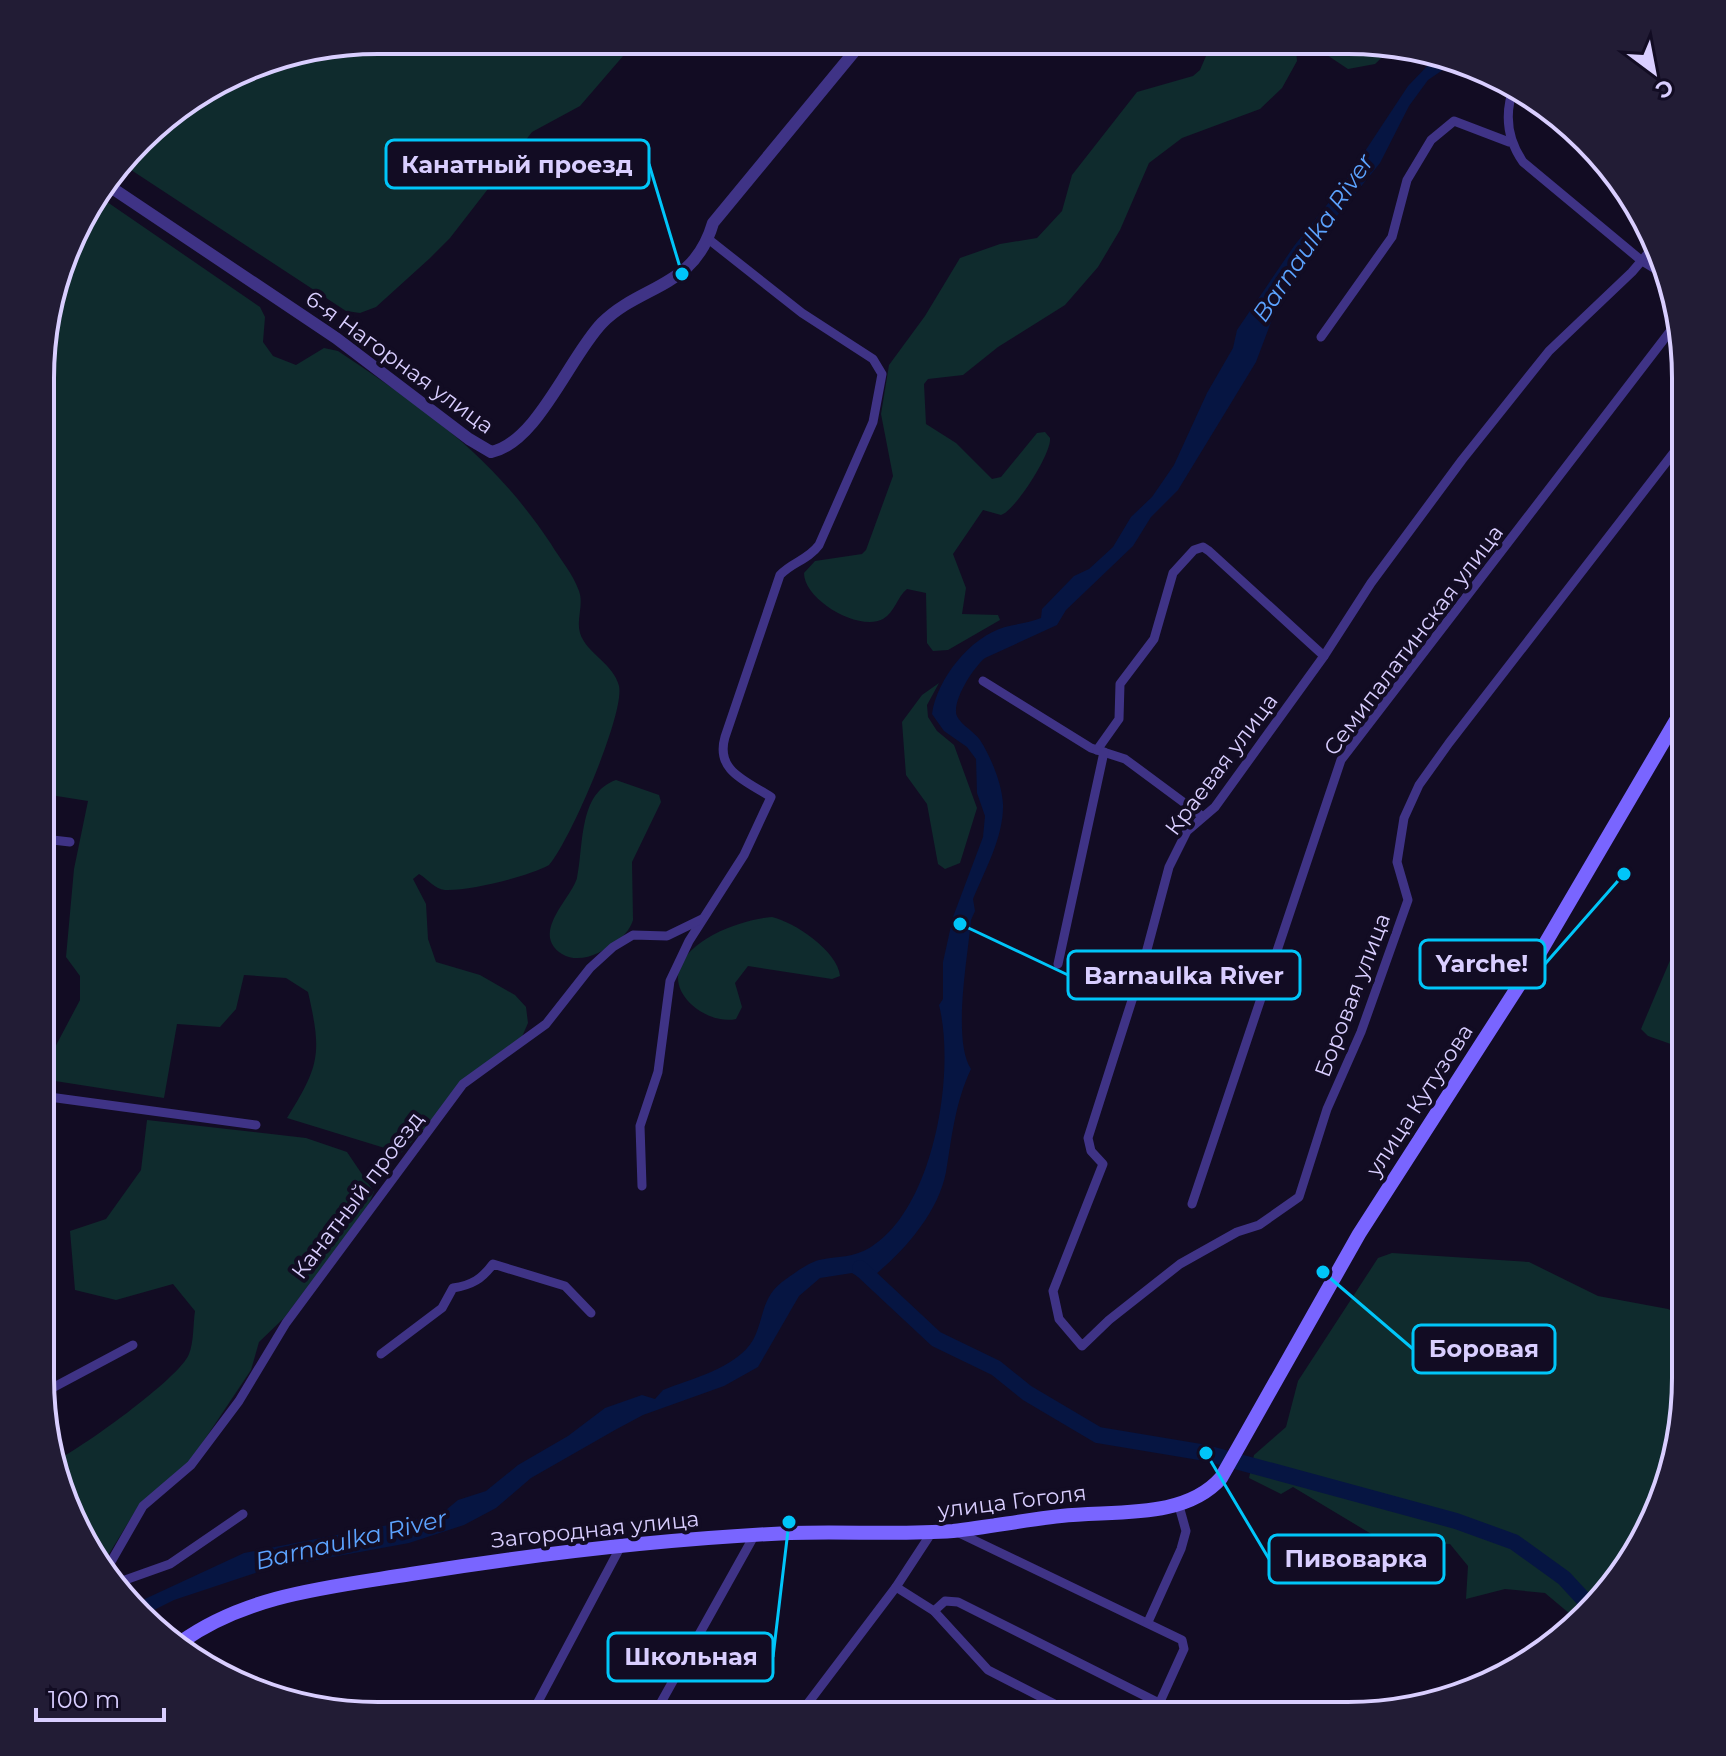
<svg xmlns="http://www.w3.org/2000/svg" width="1726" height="1756" font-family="Montserrat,sans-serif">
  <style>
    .green { fill: #0f2b2d }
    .water { fill: #061542 }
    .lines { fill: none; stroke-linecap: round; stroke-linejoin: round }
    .river { stroke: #061542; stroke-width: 16 }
    .minor { stroke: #3f3386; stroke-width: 9 }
    .tertiary { stroke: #3f3386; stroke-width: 12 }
    .secondary { stroke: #7965ff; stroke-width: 14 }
    .labels { text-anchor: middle; stroke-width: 8; stroke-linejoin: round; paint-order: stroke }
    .street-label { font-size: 22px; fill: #d9ceff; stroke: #120c23 }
    .water-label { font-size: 24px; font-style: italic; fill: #5ca3ff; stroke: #120c23 }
    .rim { fill: none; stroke: #d9ceff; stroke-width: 4 }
    .leader { fill: none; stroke: #00c6f9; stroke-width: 3 }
    .callout-dot { fill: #00c6f9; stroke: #120c23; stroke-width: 3 }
    .callout { fill: #120c23; stroke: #00c6f9; stroke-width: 3 }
    .callout-label { font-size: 24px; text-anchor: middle; font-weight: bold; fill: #d9ceff }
  </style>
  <rect width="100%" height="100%" fill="#120c23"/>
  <g class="green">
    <polygon points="378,40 636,41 580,106 532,132 450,238 429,259 376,307 360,313 346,311 122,164 155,123 269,58"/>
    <path d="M1212,42L1283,43L1296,50L1297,61L1282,88L1260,109L1182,138L1149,163L1120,230L1098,267L1065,305L998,347L963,375L928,379L924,384L926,424L956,443L992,479L1001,477L1037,433L1045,432L1050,438C1052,453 1015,511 1001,515L983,510L953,554L966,588L962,614L998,615L1000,620L948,650L933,651L927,643L926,593L907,589C897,597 895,612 883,619C859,632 804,600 804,573L815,561L862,554L866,550L893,476L881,414L889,365L925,316L960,258L1000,244L1037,238L1062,211L1072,175L1137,92L1193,76L1200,70Z"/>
    <polygon points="1319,43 1392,43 1396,44 1375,64 1348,69 1324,53"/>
    <path d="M97,195L260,307L265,317L263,342L273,356L296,365L324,348L338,351C426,410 491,454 551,544C560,559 573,574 579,591C584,605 576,619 580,633C586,653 614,664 619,686C625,714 569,843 549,865C527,877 470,891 445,890C434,889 428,879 419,874L413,879L426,904L428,939L436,962L480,975L515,995L526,1007L528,1023L521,1039L477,1074L401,1153L287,1118C320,1065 322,1053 308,992L286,978L244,975L236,1009L220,1027L177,1024L164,1098L55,1081L43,1070L80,1000V976L66,957L74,869L88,801L44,794L46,312L85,208Z"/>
    <polygon points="939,683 927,705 928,717 937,731 954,745 977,808 960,863 945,869 938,864 927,804 906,775 902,722 922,695"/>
    <path d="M616,780L659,795L661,802L632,862L633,920C628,936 612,946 598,953C587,958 574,961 562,954C530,933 571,899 577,878C584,846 578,793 616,780Z"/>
    <path d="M772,917C794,922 838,951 840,976L832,979L748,966L735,983L742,1007L736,1019C711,1025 671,999 679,970C688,938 743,919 772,917Z"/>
    <polygon points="1685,937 1685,1049 1648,1036 1641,1029 1674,951"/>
    <path d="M147,1120L306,1138L347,1152L374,1192L367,1208L284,1318L259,1342L251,1370L189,1463L139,1505L101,1567L58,1487L53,1462C78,1451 180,1378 189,1354C194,1342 193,1324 195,1311L173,1284L116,1300L75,1290L70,1231L106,1219L141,1170Z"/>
    <polygon points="1392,1253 1529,1262 1598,1296 1668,1309 1685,1317 1685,1400 1651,1528 1576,1619 1545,1593 1505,1589 1466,1599 1468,1566 1450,1544 1383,1541 1293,1487 1281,1494 1249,1478 1254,1455 1286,1427 1298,1381 1378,1258"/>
  </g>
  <path class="water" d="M1435,58L1453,63L1428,80L1409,106L1380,163L1315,243L1279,301L1256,362L1178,490L1151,517L1133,546L1066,610L1057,625L985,658C974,667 955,696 956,712C956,722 974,731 980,740C991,757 1002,784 1003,804C1004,836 985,870 973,899L975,911L971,920C968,956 952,1040 971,1069C955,1103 952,1136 946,1172C938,1215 899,1257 866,1282L852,1273L820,1278L799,1296L758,1367L724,1386L643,1415L615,1430L531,1478L496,1508L464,1525L409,1543L267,1569L174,1600L146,1614L134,1604L244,1553L440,1515L458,1500L486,1491L518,1465L568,1436L605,1408L642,1395L655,1399L663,1390C690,1379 737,1368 753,1340C764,1320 761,1298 782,1282C792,1275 807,1263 819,1260C837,1256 854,1258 871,1247C934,1208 956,1072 939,1005L943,999V962L953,917L983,837L985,816L977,793L976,759L967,747L944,731L932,714C937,679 970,637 1005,627C1017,624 1028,623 1041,618L1042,609L1074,576L1089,569L1113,547L1131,517L1152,497L1174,465L1207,393L1233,348L1237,330L1294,246L1342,186L1408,86Z"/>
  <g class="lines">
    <polyline class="river" points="860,1268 936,1339 996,1368 1027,1393 1098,1435 1206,1453 1456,1521 1514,1542 1564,1578 1588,1604"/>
    <g class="minor">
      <path d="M1515,84C1504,112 1507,139 1523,162L1642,261L1670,278"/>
      <polyline points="1655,245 1632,272 1549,351 1462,460 1371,583 1324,656 1215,807 1187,831 1169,867 1141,972 1088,1138 1091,1151 1103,1164 1053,1291 1059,1319 1082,1346 1109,1320 1180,1264 1237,1232 1259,1225 1299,1197 1327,1109 1361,1032 1408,900 1397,862 1404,818 1419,785 1449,743 1685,438"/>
      <polyline points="1321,337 1392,237 1407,180 1431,140 1454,121 1509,142"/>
      <polyline points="983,681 1091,748 1125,759 1202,816"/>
      <polyline points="1097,750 1119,719 1120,684 1154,639 1173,573 1194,550 1203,547 1209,551 1324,656"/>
      <polyline points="44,839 70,842"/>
      <polyline points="1058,964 1104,752"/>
      <polyline points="42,1096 256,1125"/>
      <path d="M642,1186L640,1126L658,1072L670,981L689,941L744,855L771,797C746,781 715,771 725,737L780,575C792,562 808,560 819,545L873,422L882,374L873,359L802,313L707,238"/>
      <polyline points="1192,1204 1341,760 1678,321"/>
      <path d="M381,1354L442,1308L453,1288C472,1285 482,1279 493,1264L565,1286L591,1313"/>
      <polyline points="41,1394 133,1345"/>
      <polyline points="957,1532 1182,1640 1184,1649 1154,1715"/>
      <polyline points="104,1574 143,1506 191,1465 239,1401 286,1323 463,1084 546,1024 590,968 613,947 633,935 667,936 702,919"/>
      <polyline points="111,1585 170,1564 243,1514"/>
      <polyline points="896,1587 934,1611 988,1670 1076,1715"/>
      <polyline points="934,1611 945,1601 958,1602 1159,1703"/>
      <polyline points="1148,1622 1181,1549 1186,1531 1179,1506"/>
      <polyline points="531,1715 622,1544"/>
      <polyline points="654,1715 754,1536"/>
      <polyline points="799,1715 896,1587 932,1532"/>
    </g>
    <path class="tertiary" d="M106,184L336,338L469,439L491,452C537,443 570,356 602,323C641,284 694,289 713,223L863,41"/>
    <path class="secondary" d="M181,1642C248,1594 331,1587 411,1574C536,1554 662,1539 790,1533C844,1531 899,1535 953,1531C989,1527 1025,1520 1061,1516C1113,1510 1184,1520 1221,1478L1359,1234L1539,954L1685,705"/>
  </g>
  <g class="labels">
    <g class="street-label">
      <text transform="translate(400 362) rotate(36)" y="8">6-я Нагорная улица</text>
      <text transform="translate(1413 640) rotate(-53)" y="8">Семипалатинская улица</text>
      <text transform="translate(1221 764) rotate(-53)" y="8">Краевая улица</text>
      <text transform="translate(1352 995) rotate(-69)" y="8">Боровая улица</text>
      <text transform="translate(1419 1100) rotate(-57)" y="8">улица Кутузова</text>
      <text transform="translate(357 1195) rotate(-53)" y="8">Канатный проезд</text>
      <text transform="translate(1012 1501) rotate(-7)" y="8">улица Гоголя</text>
      <text transform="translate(595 1529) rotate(-6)" y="8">Загородная улица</text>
    </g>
    <g class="water-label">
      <text transform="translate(1313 238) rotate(-56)" y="8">Barnaulka River</text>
      <text transform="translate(351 1540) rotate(-13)" y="8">Barnaulka River</text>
    </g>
  </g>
  <path d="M0 0H1726V1756H0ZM378 54H1348A324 324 0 0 1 1672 378V1378A324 324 0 0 1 1348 1702H378A324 324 0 0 1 54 1378V378A324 324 0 0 1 378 54Z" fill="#221c35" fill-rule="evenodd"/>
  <path class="rim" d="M378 54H1348A324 324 0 0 1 1672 378V1378A324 324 0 0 1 1348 1702H378A324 324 0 0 1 54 1378V378A324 324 0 0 1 378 54Z"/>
  <path class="leader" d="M682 274L649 164M1624 874L1545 964M960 924L1068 975M1323 1272L1413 1349M1206 1453L1269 1559M789 1522L773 1657"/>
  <g class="callout-dot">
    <circle cx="682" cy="274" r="8"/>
    <circle cx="1624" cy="874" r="8"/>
    <circle cx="960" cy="924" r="8"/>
    <circle cx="1323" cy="1272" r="8"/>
    <circle cx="1206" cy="1453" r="8"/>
    <circle cx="789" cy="1522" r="8"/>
  </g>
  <g class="callout">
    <rect x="386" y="140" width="263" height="48" rx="8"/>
    <rect x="1420" y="940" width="125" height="48" rx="8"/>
    <rect x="1068" y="951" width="232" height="48" rx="8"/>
    <rect x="1413" y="1325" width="142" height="48" rx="8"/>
    <rect x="1269" y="1535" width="175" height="48" rx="8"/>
    <rect x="608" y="1633" width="165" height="48" rx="8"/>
  </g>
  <g class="callout-label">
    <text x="517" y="173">Канатный проезд</text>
    <text x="1482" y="972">Yarche!</text>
    <text x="1184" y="984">Barnaulka River</text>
    <text x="1484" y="1357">Боровая</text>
    <text x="1356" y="1567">Пивоварка</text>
    <text x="691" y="1665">Школьная</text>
  </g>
  <g transform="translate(1654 72) rotate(148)" stroke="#120c23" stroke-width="6" paint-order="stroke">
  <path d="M0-6L14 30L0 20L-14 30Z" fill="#d9ceff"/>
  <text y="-12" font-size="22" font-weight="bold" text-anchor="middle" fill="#d9ceff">С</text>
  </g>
  <path d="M36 1708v12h128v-12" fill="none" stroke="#d9ceff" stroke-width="4"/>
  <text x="48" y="1708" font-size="24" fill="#d9ceff" stroke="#120c23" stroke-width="6" paint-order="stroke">100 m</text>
</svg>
